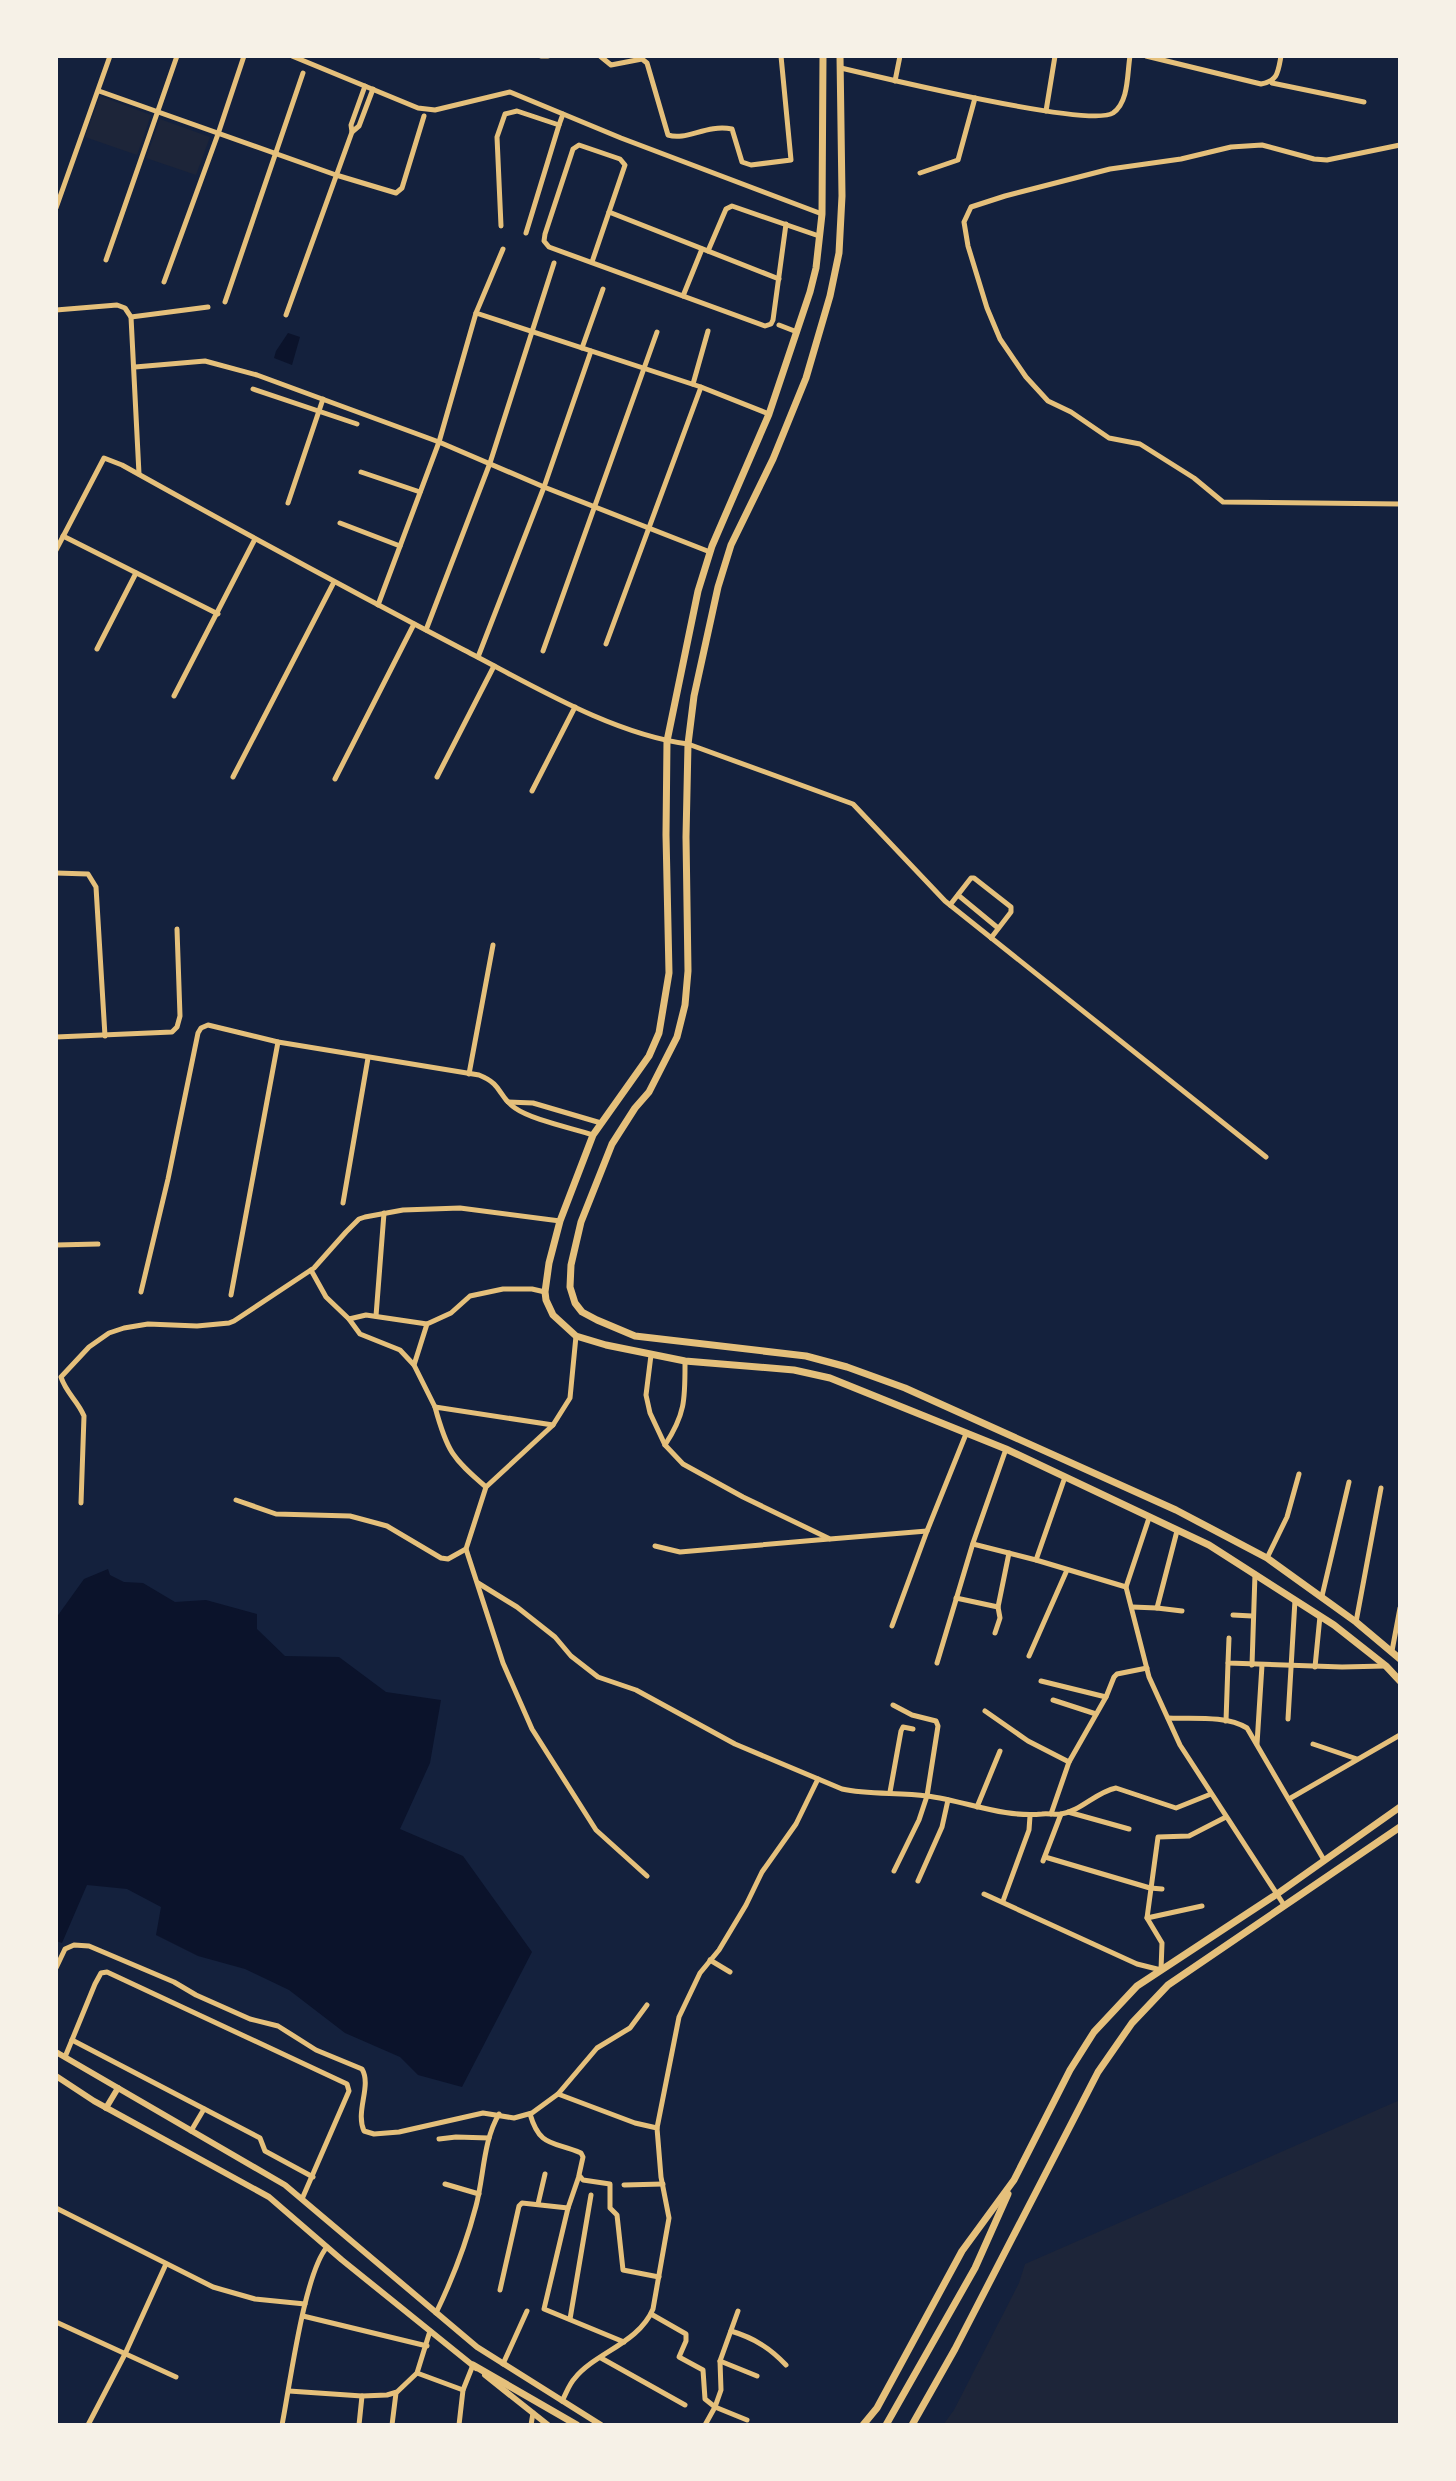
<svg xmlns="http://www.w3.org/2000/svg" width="1456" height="2481" font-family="Rubik,sans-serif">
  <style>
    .green { fill: #1d2539 }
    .water { fill: #0b132b }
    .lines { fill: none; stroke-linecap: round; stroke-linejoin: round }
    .minor { stroke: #e5c07b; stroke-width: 5 }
    .tertiary { stroke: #e5c07b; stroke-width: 6 }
    .secondary { stroke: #e5c07b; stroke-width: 7 }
  </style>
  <rect width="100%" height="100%" fill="#14213d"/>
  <g class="green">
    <polygon points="100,96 151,115 137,155 85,137"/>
    <polygon points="160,119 210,137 196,175 146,158"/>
    <polygon points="1400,2100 1400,2425 943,2425 954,2410 1019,2283 1025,2264"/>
  </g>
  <g class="water">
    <polygon points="288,333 300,337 292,365 274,358 276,351"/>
    <polygon points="108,1569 110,1575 124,1582 143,1583 175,1602 206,1600 257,1614 257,1629 285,1656 339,1657 386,1692 441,1700 430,1763 400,1829 463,1856 532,1952 462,2087 418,2075 400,2057 345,2033 289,1990 245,1969 198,1956 156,1935 161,1907 127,1889 87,1885 62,1943 56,1941 56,1618 84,1579"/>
  </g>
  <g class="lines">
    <g class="minor">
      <polyline points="292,56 418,108 435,110 510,92 621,138 822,214"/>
      <polyline points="541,56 548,56"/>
      <path d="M600,56L611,65L642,59L647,63L668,135C687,141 706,124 732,129L742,162L751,165L791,160L781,56"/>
      <path d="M1146,56L1261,84C1278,81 1278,72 1281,56"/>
      <path d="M841,68C879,77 1090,128 1113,113C1129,102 1127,74 1130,56"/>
      <polyline points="895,81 900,56"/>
      <polyline points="1272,83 1364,102"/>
      <polyline points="99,91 336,175 396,193 402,188 424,116"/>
      <polyline points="1046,111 1055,56"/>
      <polyline points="352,132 359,126 373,89"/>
      <polyline points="1400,145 1327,160 1314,159 1262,145 1231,147 1181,159 1110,169 1005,196 971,207 964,222 968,246 987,308 1000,339 1026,377 1048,401 1071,412 1109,438 1140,444 1194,478 1223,502 1400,504"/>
      <polyline points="920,173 958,160 975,98"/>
      <polyline points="56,208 110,56"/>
      <polyline points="609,212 779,279"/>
      <polyline points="501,226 497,137 505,114 517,111 559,125 563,114"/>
      <polyline points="526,233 559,125"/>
      <polyline points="503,249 476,313 701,387 769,414"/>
      <polyline points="708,251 726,209 732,206 819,236"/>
      <polyline points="106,260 177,56"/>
      <polyline points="592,262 625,165 620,159 579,145 573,149 545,234 544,241 549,247 765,326 771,324 773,320 786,224"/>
      <polyline points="164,282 218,134 244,56"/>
      <polyline points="683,296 702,249"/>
      <polyline points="225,302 303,73"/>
      <polyline points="56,310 117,305 125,308 131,317 139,474"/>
      <polyline points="286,315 352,132 351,125 365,86"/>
      <polyline points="131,317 208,307"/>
      <polyline points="779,325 797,332"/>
      <polyline points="582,348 603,289"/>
      <polyline points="135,367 205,361 257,375 439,442 544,487 710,552"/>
      <polyline points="693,384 708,331"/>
      <polyline points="253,389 357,424"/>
      <polyline points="361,472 420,492"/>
      <polyline points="288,503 323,399"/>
      <polyline points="340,523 400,546"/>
      <polyline points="63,536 218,614"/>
      <path d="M56,550L104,458L122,465C235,528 349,590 464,650C532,685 612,734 688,744L853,804L945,901L1266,1157"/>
      <polyline points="378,605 439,442 476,313"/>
      <polyline points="426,630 490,463 554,263"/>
      <polyline points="606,644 701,387"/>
      <polyline points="97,649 136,573"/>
      <polyline points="543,651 657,332"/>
      <polyline points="478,657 544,487 591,351"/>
      <polyline points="174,696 255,539"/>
      <polyline points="233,777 334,582"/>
      <polyline points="437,777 494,666"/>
      <polyline points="335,779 414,624"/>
      <polyline points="532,791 575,707"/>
      <polyline points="56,873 88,874 96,887 105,1036"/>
      <polyline points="958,895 998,928"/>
      <polyline points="950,905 971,878 974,878 1011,907 1011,912 991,938"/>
      <polyline points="56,1037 172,1032 177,1027 180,1016 177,929"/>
      <polyline points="469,1074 493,945"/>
      <polyline points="508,1102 533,1103 601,1123"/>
      <polyline points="343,1203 368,1058"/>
      <polyline points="56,1245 98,1244"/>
      <polyline points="311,1270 326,1297 349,1319 360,1334 400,1350 414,1365"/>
      <path d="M141,1292L168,1179L198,1033L201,1028L208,1025L278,1042L479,1075C504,1085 497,1096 515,1108C532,1120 572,1128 593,1135"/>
      <polyline points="231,1295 278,1042"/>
      <polyline points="376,1316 384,1213"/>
      <polyline points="349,1319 366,1315 427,1324"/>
      <polyline points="576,1336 570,1398 553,1425 486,1487 466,1549 503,1663 532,1729 596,1830 647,1876"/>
      <polyline points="651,1355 646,1395 650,1413 665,1445 683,1464 743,1497 830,1539 927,1531"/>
      <polyline points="435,1407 414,1365 427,1324 451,1313 470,1296 503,1289 532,1289 545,1292"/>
      <path d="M665,1445C686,1413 685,1398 685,1361"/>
      <path d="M486,1487C452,1458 447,1451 435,1407L553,1425"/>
      <polyline points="236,1500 276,1514 350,1516 387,1526 441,1558 448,1559 466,1549"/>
      <path d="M81,1503L84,1416C78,1401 66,1393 61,1377L89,1347L109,1333L124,1328L148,1324L197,1326L229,1323L234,1321L314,1268L346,1232L359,1219L365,1217L403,1210L460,1208L560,1221"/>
      <polyline points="1149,1518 1126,1587 1149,1677 1180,1745 1284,1905"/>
      <polyline points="973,1544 1036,1560 1126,1587"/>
      <polyline points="655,1546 680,1552 829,1539"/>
      <polyline points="1267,1558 1287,1517 1299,1474"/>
      <polyline points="1036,1560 1065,1477"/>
      <path d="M478,1583L517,1607L555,1637L571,1656L598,1677L636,1690L735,1744L842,1789C868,1795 900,1792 927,1796C966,1801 1003,1818 1042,1814C1048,1813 1055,1815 1061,1814C1081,1811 1096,1792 1116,1788L1176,1808L1211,1794"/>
      <polyline points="1322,1596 1349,1482"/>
      <polyline points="956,1598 998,1607 1009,1553"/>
      <polyline points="1132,1607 1157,1608 1177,1531"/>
      <polyline points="1157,1608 1182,1611"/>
      <polyline points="1233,1615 1252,1616"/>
      <polyline points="1356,1622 1381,1488"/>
      <polyline points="892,1626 927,1531 966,1434"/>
      <polyline points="995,1633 1000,1618 998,1607"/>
      <polyline points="1229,1638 1228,1663 1342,1667 1385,1666"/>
      <polyline points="1392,1651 1400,1608"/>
      <polyline points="1029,1656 1067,1570"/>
      <polyline points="937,1663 973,1543 1006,1449"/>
      <polyline points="1252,1665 1255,1574"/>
      <polyline points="1315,1667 1320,1616"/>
      <polyline points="1041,1681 1106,1697"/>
      <polyline points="1053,1700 1096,1714"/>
      <polyline points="893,1705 912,1715 936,1721 938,1726 927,1796 919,1820 894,1871"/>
      <polyline points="985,1711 1028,1741 1069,1762"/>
      <path d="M1168,1718C1191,1719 1226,1715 1247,1728L1324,1860"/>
      <polyline points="1288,1719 1295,1600"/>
      <polyline points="1226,1721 1228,1663"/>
      <polyline points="1257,1744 1262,1665"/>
      <polyline points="1313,1744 1357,1759"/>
      <polyline points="890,1792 901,1731 903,1727 913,1729"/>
      <polyline points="1289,1799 1400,1735"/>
      <polyline points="977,1807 1000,1751"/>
      <polyline points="1068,1812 1129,1829"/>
      <polyline points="1051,1814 1069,1762 1106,1697 1114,1677 1117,1674 1147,1668"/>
      <polyline points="1045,1857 1150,1888 1162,1889"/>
      <polyline points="1043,1861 1061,1814"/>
      <polyline points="918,1881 942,1827 948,1800"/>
      <polyline points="984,1894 1137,1964 1161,1970 1162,1943 1147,1918 1158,1837 1189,1836 1226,1817"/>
      <polyline points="1003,1901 1029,1830 1030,1816"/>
      <polyline points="1147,1918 1202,1906"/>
      <polyline points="710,1960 730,1972"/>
      <path d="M56,1968L65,1949L74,1945L89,1946L174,1982L196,1995L250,2019L278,2026L316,2050L362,2069C372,2086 355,2111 364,2131L374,2134L399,2132L483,2113L514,2118L532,2113L558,2094L597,2048L630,2028L647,2005"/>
      <polyline points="72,2040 260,2138 265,2151 313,2177"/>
      <polyline points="65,2057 95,1984 101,1973 107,1972 347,2084 349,2091 302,2199"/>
      <path d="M558,2094L635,2123L657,2128L661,2177L669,2218L653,2309C639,2343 595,2353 575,2378C569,2384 566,2394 562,2401"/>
      <path d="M530,2114C540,2148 553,2141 581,2153L583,2157L579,2175L583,2180L610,2184V2208L617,2215L623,2270L659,2277"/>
      <polyline points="657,2128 679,2017 700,1973 719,1950 746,1905 762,1872 796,1824 818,1779"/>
      <polyline points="191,2131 204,2109"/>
      <polyline points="439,2139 456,2137 489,2138"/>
      <polyline points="579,2176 568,2208 544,2309 624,2342"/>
      <polyline points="445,2184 479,2194"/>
      <polyline points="624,2185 663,2184"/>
      <polyline points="538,2204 545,2174"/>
      <polyline points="56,2208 213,2287 255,2299 305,2304"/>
      <polyline points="500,2290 519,2206 522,2203 568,2208"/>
      <path d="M436,2313C453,2278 466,2244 476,2206C484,2176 483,2141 499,2114"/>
      <polyline points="651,2314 686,2334 686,2341 679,2357 703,2370 705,2399 715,2407 747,2420"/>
      <polyline points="303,2316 427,2346"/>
      <polyline points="570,2319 591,2195"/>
      <polyline points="56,2322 176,2377"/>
      <path d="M731,2331C754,2338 770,2348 786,2365"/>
      <polyline points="601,2358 685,2405"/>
      <polyline points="720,2361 757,2376"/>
      <polyline points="503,2364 527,2311"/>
      <polyline points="417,2373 463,2390"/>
      <polyline points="289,2391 362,2396 387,2395 397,2392 417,2373 430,2331"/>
      <polyline points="88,2425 125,2354 166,2264"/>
      <path d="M282,2425C290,2385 304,2274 327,2247"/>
      <polyline points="359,2425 362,2396"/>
      <polyline points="392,2425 396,2393"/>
      <polyline points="459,2425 463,2390 473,2365"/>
      <polyline points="531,2425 533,2413"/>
      <polyline points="705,2425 715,2407 721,2390 720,2361 738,2311"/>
    </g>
    <g class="tertiary">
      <polyline points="56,2052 285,2185 477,2347 601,2425"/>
      <polyline points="56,2076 94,2101 269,2197 342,2260 476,2368"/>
      <polyline points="106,2108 118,2088"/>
      <polyline points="485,2375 548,2425"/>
    </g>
    <g class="secondary">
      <polyline points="823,56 822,214 816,268 810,292 769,414 712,546 698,591 667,741 666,835 669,973 659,1033 649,1056 593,1135 560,1221 549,1263 545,1292 546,1300 553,1315 576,1336 606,1345 685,1361 794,1370 830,1378 1006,1449 1209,1545 1334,1625 1386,1666 1400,1681"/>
      <polyline points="840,56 842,196 839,253 830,296 806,378 773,459 731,545 718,587 694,696 688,744 686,837 688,971 685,1005 677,1037 649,1092 635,1108 612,1144 581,1222 571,1265 570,1287 575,1303 582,1312 597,1320 635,1336 806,1356 847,1367 905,1388 1176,1510 1267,1558 1356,1622 1400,1659"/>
      <polyline points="473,2365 577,2425"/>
      <polyline points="863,2425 877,2408 962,2251 1014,2180 1070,2070 1094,2032 1137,1986 1277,1894 1400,1807"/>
      <polyline points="886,2425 975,2268 1008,2194"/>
      <polyline points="912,2425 955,2349 1098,2072 1132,2023 1168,1985 1400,1827"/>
    </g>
  </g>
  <rect width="1456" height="2481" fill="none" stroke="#f6f1e7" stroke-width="116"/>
</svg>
